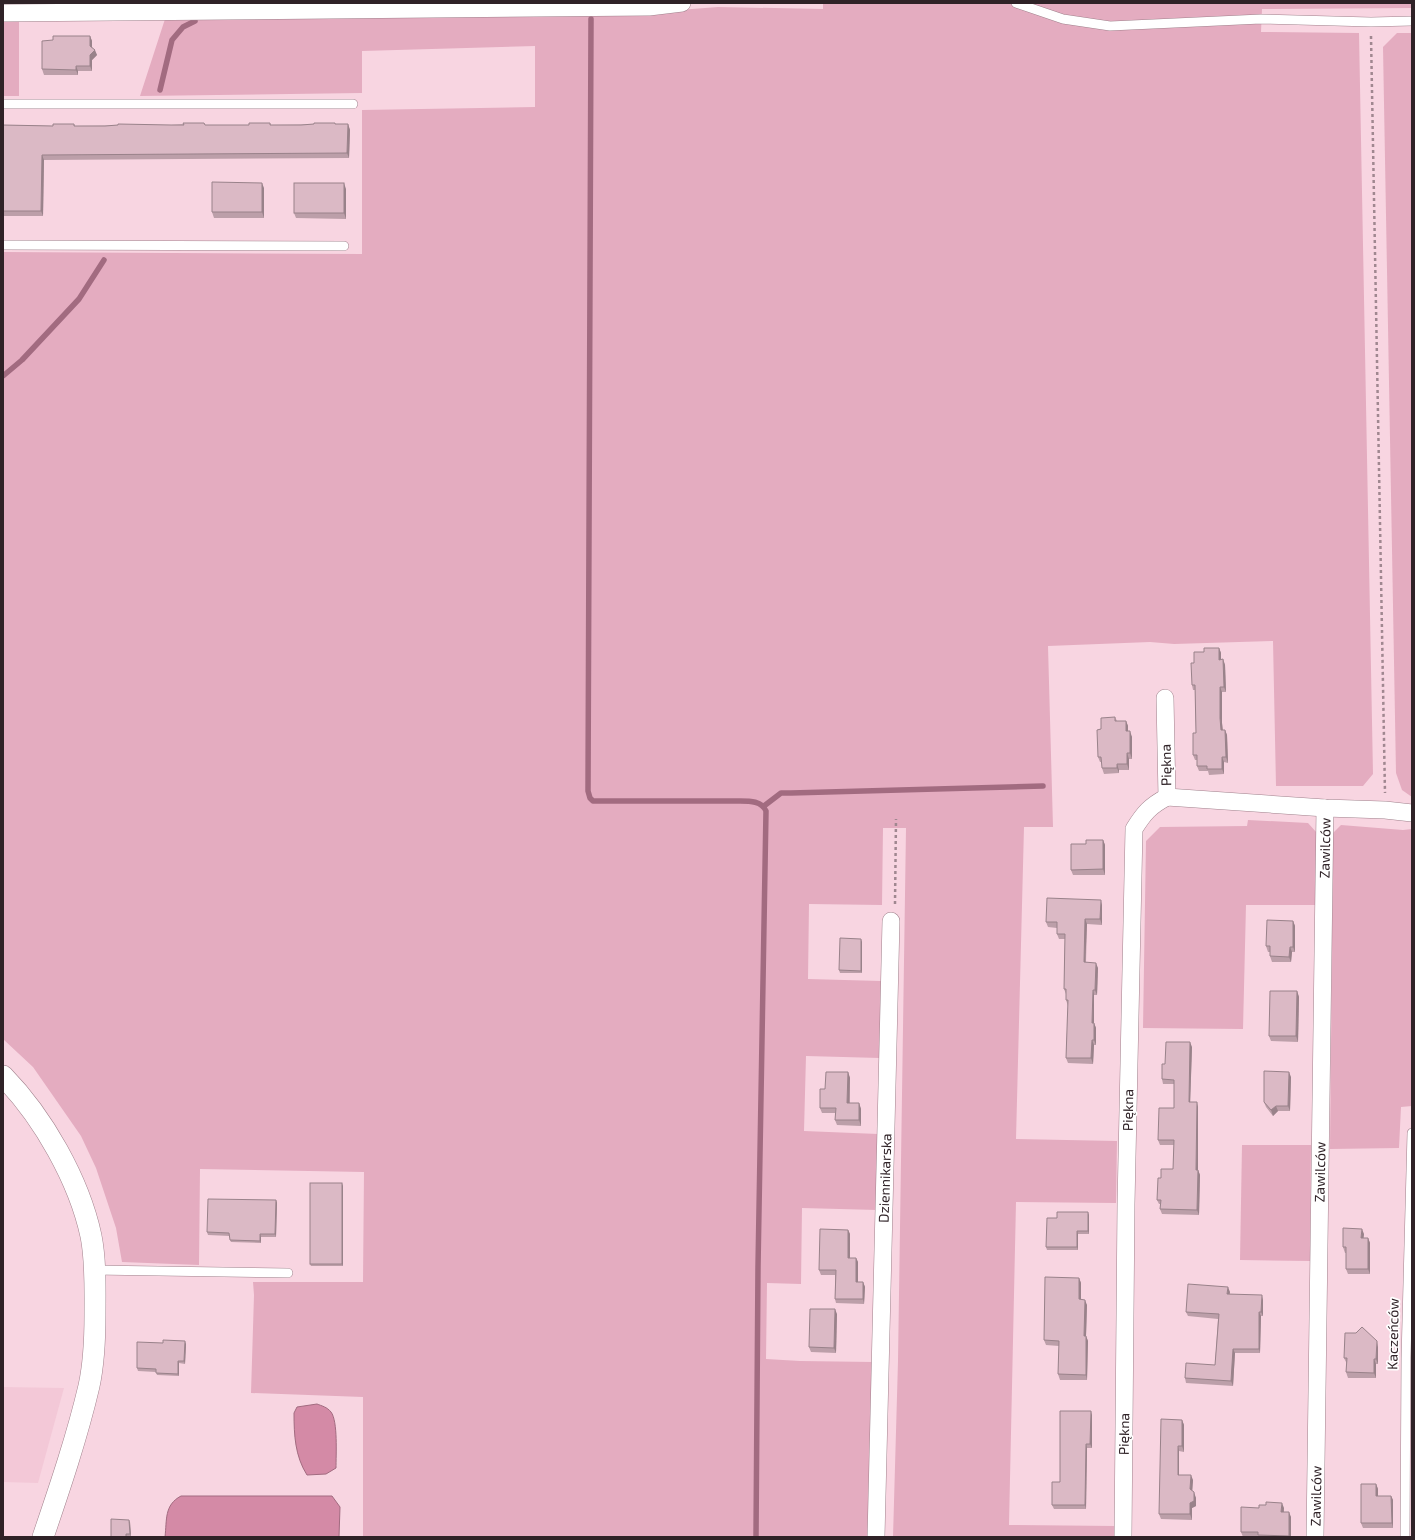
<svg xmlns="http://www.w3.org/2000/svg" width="1415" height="1540" font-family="'Exo 2',sans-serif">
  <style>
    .built { fill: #f3c8d7 }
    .green { fill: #e4acc0 }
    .water { fill: #d48aa6; stroke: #a26b80 }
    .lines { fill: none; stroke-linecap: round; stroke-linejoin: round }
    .stream { stroke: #a26b80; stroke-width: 5.5 }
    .service-casing { stroke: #a0818c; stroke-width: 10 }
    .minor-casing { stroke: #a0818c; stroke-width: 18 }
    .tertiary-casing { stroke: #a0818c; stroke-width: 22 }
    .path { stroke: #a08790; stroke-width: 2.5; stroke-dasharray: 3 3; stroke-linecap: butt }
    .service { stroke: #fff; stroke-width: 9 }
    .minor { stroke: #fff; stroke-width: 17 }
    .tertiary { stroke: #fff; stroke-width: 21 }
    .wall { fill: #bc9fa9 }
    .shaded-wall { fill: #99828a }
    .building { fill: #dbb9c5; stroke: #99828a }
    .labels { text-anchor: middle; stroke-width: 3.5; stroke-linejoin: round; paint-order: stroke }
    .street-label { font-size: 14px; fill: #2f2227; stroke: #fff }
  </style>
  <rect width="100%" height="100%" fill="#f8d5e1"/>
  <polygon class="built" points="3,1387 64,1388 38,1483 3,1482"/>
  <g class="green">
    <polygon points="823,3 1412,3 1412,8 1262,9 1261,32 1359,33 1373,774 1363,786 1276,786 1273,641 1174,644 1150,642 1048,646 1053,827 1024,827 1016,1139 1117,1141 1116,1203 1016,1202 1009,1525 1115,1526 1114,1537 893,1537 898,1361 906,828 883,828 882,905 809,904 808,979 881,981 880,1058 806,1056 804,1131 878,1134 877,1210 802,1208 801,1284 767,1283 766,1359 800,1361 873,1362 869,1537 363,1537 363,1397 251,1393 254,1295 253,1282 363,1282 364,1172 200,1169 199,1265 122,1262 116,1228 96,1168 81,1136 33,1067 3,1039 3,252 362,254 362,110 535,107 535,46 362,51 362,93 140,96 165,19 666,11 718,7 823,9"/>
    <rect x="3" y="19" width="16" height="77"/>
    <polygon points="1397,33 1412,33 1412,797 1402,790 1396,773 1383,47"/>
    <polygon points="1248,820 1308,823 1317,833 1316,905 1246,905 1243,1029 1143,1028 1146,841 1160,827 1247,826"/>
    <polygon points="1341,825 1403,830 1412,829 1412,1106 1401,1107 1399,1148 1330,1149 1333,833"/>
    <polygon points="1242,1145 1311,1145 1310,1261 1240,1260"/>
  </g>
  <g class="water">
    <path d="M317,1404C322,1406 327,1407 331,1412C338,1421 336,1455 336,1468L326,1474L307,1475C295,1456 294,1435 294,1413L297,1407Z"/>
    <path d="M181,1496H332L340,1507L339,1537H165C167,1520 164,1505 181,1496Z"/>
  </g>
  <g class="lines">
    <g class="stream">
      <path d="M591,19L588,791L590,798L593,801H740C750,801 762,801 766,811L758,1267L756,1537"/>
      <polyline points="160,90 172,40 183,27 195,21"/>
      <polyline points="3,376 22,360 79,299 104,260"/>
      <polyline points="764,806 781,793 791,793 1043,786"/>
    </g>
    <defs>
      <g id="service">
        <polyline points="1016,3 1063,19 1110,26 1261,19 1371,22 1412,21"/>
        <polyline points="3,104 353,104"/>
        <polyline points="3,245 344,246"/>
        <polyline points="94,1270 288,1273"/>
        <polyline points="1405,1537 1406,1358 1412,1133"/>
      </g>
      <g id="minor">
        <polyline points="3,13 649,7 682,3"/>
        <polyline points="1165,698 1167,797"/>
        <polyline points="1167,797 1325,808 1385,810 1412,813"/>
        <polyline points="876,1537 891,921"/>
        <path d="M1123,1537L1126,1204L1134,829C1144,813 1150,806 1167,797"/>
        <polyline points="1315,1537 1325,808"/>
      </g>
      <path id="tertiary" d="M3,1076C43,1117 79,1180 91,1236C96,1261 95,1289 95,1314C95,1338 94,1363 89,1386C77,1437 60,1487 43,1537"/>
    </defs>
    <use href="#service" class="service-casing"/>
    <use href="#minor" class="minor-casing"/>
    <use href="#tertiary" class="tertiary-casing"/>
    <g class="path">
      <polyline points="1371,36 1385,793"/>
      <polyline points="895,904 896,819"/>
    </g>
    <use href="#service" class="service"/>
    <use href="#minor" class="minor"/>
    <use href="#tertiary" class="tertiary"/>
  </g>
  <g class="wall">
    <polygon points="90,36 92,41 92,47 97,55 92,60 92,71 78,71 78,75 44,75 42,69 53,40"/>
    <polygon points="204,123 205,125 249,125 270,123 271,125 348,124 350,130 349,158 44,160 43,216 3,216 3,125 53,126 74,124 75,126 171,125"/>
    <polygon points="264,188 264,218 214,218 212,212"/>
    <polygon points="346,189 346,219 296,218 294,213"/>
    <polygon points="1219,648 1221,653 1221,659 1223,659 1225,665 1226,692 1222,692 1222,723 1223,730 1225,730 1227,735 1228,763 1224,762 1224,774 1209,775 1208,771 1199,771 1197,766 1197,760 1195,760 1193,755 1196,733 1195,690 1193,690 1192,685 1194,663 1204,652"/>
    <polygon points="1115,717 1117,721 1126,721 1128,726 1128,731 1132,737 1132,759 1129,759 1129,770 1119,770 1119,773 1104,774 1102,768 1102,762 1100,762 1098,757 1101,729"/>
    <polygon points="1103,840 1105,845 1105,875 1073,875 1071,870 1086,844"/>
    <polygon points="1102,905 1102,925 1087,924 1086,962 1098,968 1097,995 1094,995 1094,1023 1096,1028 1096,1045 1094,1045 1093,1064 1068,1063 1066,1058 1068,1006 1066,1000 1066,994 1064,989 1065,939 1059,939 1057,934 1057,928 1048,927 1046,922"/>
    <polygon points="1293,921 1295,926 1295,952 1292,952 1291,962 1272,962 1270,956 1270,952 1268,952 1266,946"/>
    <polygon points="862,942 862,973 840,973 839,970"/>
    <polygon points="1297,991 1299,997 1298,1042 1271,1041 1269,1036"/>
    <polygon points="1192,1047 1190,1102 1198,1107 1198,1170 1200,1175 1199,1215 1162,1214 1160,1209 1160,1204 1159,1204 1157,1200 1161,1178 1173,1169 1174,1145 1160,1145 1158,1140 1174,1108 1174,1084 1163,1084 1162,1079 1165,1064"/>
    <polygon points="848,1072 850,1078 850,1103 859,1103 861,1109 861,1126 837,1125 835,1120 836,1113 822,1113 820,1108 825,1089"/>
    <polygon points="1291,1077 1290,1111 1278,1111 1273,1116 1266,1107 1264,1102"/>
    <polygon points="343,1186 343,1266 311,1266 310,1264"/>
    <polygon points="276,1200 277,1203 276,1237 261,1237 261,1243 231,1242 230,1240 230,1236 208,1235 207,1232"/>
    <polygon points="1089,1215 1089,1234 1078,1234 1078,1250 1047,1250 1046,1247 1057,1218"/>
    <polygon points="848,1230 850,1234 850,1258 856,1258 858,1262 858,1282 863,1282 865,1287 864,1304 836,1303 835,1299 835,1275 821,1275 819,1270"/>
    <polygon points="1364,1234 1363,1238 1368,1238 1370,1243 1370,1274 1348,1274 1346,1269 1346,1253 1345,1253 1343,1247"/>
    <polygon points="1079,1278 1081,1283 1081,1299 1087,1305 1086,1336 1088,1341 1087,1380 1060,1380 1058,1374 1059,1346 1046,1345 1044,1340"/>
    <polygon points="1230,1292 1229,1294 1263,1300 1263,1316 1261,1316 1260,1353 1235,1353 1233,1386 1186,1383 1185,1378 1215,1365 1218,1319 1188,1316 1186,1312"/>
    <polygon points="837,1314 836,1353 811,1352 809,1347"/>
    <polygon points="163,1343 186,1344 185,1364 179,1363 179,1376 157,1375 156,1372 138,1371 137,1368"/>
    <polygon points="1378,1347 1378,1364 1376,1364 1376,1378 1348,1378 1346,1372 1347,1364 1344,1358"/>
    <polygon points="1092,1415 1092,1448 1087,1448 1086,1509 1054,1509 1052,1505 1060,1482"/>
    <polygon points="1182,1420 1184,1425 1184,1452 1179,1451 1179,1475 1193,1480 1192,1491 1196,1498 1196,1506 1192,1508 1192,1520 1161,1519 1159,1514"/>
    <polygon points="1376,1484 1378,1489 1378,1496 1391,1496 1393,1500 1393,1528 1363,1528 1361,1523"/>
    <polygon points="1284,1508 1284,1512 1291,1517 1291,1537 1243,1537 1241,1532"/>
    <polygon points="130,1522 131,1537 111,1537"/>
  </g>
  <g class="shaded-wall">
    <polygon points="90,36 92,41 92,51 90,46"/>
    <polygon points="95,50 97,55 92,60 92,71 90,66 90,55"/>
    <polygon points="76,66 78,71 78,75 76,70"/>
    <polygon points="348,124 350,130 349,158 347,153"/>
    <polygon points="42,155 44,160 43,216 41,211"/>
    <polygon points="262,183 264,188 264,218 262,212"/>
    <polygon points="344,183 346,189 346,219 344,213"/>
    <polygon points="1219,648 1221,653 1221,665 1219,660"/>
    <polygon points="1223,659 1225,665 1226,692 1224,687"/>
    <polygon points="1220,687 1222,692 1222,723 1223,735 1221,730 1220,718"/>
    <polygon points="1126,721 1128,726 1128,737 1126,731"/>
    <polygon points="1225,730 1227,735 1228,763 1226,757"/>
    <polygon points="1130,731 1132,737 1132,759 1130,753"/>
    <polygon points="1127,753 1129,759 1129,770 1127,764"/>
    <polygon points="1222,757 1224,762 1224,774 1222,769"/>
    <polygon points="1117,764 1119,770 1119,773 1117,768"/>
    <polygon points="1103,840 1105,845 1105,875 1103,869"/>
    <polygon points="1101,900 1102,905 1102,925 1100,919"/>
    <polygon points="1085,919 1087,924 1085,968 1084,962"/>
    <polygon points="1293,921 1295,926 1295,952 1293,947"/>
    <polygon points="861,939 862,942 862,973 861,971"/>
    <polygon points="1290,947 1292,952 1291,962 1289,957"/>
    <polygon points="1096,963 1098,968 1097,995 1095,990"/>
    <polygon points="1093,990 1094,995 1094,1028 1092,1023"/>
    <polygon points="1297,991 1299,997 1298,1042 1296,1036"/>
    <polygon points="1094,1023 1096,1028 1096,1045 1094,1040"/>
    <polygon points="1092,1040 1094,1045 1093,1064 1091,1058"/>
    <polygon points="1190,1042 1192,1047 1190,1107 1189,1102"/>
    <polygon points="848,1072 850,1078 849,1109 847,1103"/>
    <polygon points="1289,1072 1291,1077 1290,1111 1288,1106"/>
    <polygon points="1197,1102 1198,1107 1198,1174 1196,1170"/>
    <polygon points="859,1103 861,1109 861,1126 859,1120"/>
    <polygon points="1276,1106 1278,1111 1273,1116 1271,1110"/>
    <polygon points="1198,1170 1200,1175 1199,1215 1197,1210"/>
    <polygon points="342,1183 343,1186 343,1266 342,1264"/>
    <polygon points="276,1200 277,1203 276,1237 275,1234"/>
    <polygon points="1088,1212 1089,1215 1089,1234 1088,1231"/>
    <polygon points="1362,1229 1364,1234 1363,1243 1361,1238"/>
    <polygon points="848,1230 850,1234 850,1262 848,1258"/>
    <polygon points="1077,1231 1078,1234 1078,1250 1077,1247"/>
    <polygon points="260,1234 261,1237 261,1243 260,1241"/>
    <polygon points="1368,1238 1370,1243 1370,1274 1368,1269"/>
    <polygon points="856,1258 858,1262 858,1287 856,1282"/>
    <polygon points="1079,1278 1081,1283 1081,1304 1079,1299"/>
    <polygon points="863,1282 865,1287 864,1304 863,1299"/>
    <polygon points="1228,1287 1230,1292 1229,1298 1227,1294"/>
    <polygon points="1262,1295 1263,1300 1263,1316 1261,1312"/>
    <polygon points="1085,1300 1087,1305 1086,1336 1088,1341 1087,1380 1086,1375 1084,1336"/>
    <polygon points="835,1309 837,1314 836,1353 834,1348"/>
    <polygon points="1259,1312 1261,1316 1260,1353 1259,1349"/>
    <polygon points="185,1341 186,1344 185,1364 184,1361"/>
    <polygon points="1377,1341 1378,1347 1378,1364 1376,1359"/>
    <polygon points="1233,1349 1235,1353 1233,1386 1231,1381"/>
    <polygon points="1374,1359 1376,1364 1376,1378 1374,1373"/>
    <polygon points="178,1361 179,1363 179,1376 178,1374"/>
    <polygon points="1091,1411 1092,1415 1092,1448 1090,1444"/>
    <polygon points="1182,1420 1184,1425 1184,1452 1182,1446"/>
    <polygon points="1086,1444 1087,1448 1086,1509 1085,1505"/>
    <polygon points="1178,1446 1179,1451 1179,1480 1178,1475"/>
    <polygon points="1191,1475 1193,1480 1192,1494 1190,1489"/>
    <polygon points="1376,1484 1378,1489 1378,1501 1376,1496"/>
    <polygon points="1194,1492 1196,1498 1196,1506 1192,1508 1192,1520 1190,1514 1190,1503"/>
    <polygon points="1391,1496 1393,1500 1393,1528 1392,1523"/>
    <polygon points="1282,1503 1284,1508 1283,1517 1281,1512"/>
    <polygon points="1289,1512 1291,1517 1291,1537 1289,1537"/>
    <polygon points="129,1520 130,1522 131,1537 130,1534"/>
  </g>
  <g class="building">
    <polygon points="53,36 90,36 90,46 95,50 90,55 90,66 76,66 76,70 42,69 42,41 53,40"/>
    <polygon points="183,123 204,123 205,125 249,125 249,123 270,123 270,125 301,125 314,124 314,123 335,123 335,124 348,124 347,153 42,155 41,211 3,211 3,125 53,126 53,124 74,124 74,126 105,126 118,125 118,124 171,125 184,125"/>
    <polygon points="212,182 262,183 262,212 212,212"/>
    <rect x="294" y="183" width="50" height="30"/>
    <polygon points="1204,648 1219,648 1219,660 1223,659 1224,687 1220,687 1220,718 1221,730 1225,730 1226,757 1222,757 1222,769 1207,769 1207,766 1197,766 1197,755 1193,755 1193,733 1196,733 1195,685 1192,685 1191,663 1194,663 1194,652 1204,652"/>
    <polygon points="1115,717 1115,721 1126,721 1126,731 1130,731 1130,753 1127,753 1127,764 1117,764 1117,768 1102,768 1101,757 1098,757 1097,730 1101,729 1101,718"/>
    <polygon points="1086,840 1103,840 1103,869 1071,870 1071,844 1086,844"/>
    <polygon points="1047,898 1101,900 1100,919 1085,919 1084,962 1096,963 1095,990 1093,990 1092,1023 1094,1023 1094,1040 1092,1040 1091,1058 1066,1058 1068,1000 1066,1000 1066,989 1064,989 1065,934 1057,934 1057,922 1046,922"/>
    <polygon points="1267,920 1293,921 1293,947 1290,947 1289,957 1270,956 1270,946 1266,946"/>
    <polygon points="840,938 861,939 861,971 839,970"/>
    <polygon points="1270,991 1297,991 1296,1036 1269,1036"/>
    <polygon points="1166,1042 1190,1042 1189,1102 1197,1102 1196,1170 1198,1170 1197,1210 1160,1209 1161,1200 1157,1200 1158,1178 1161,1178 1161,1169 1173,1169 1174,1140 1158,1140 1159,1108 1174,1108 1174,1080 1162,1079 1162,1064 1165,1064"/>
    <polygon points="1264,1071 1289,1072 1288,1106 1276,1106 1271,1110 1264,1102"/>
    <polygon points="826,1072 848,1072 847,1103 859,1103 859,1120 835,1120 836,1108 820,1108 820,1089 825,1089"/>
    <rect x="310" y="1183" width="32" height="81"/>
    <polygon points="208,1199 276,1200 275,1234 260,1234 260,1241 230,1240 229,1233 207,1232"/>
    <polygon points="1057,1212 1088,1212 1088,1231 1077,1231 1077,1247 1046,1247 1047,1218 1057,1218"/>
    <polygon points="1343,1228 1362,1229 1361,1238 1368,1238 1368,1269 1346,1269 1346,1247 1343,1247"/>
    <polygon points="820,1229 848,1230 848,1258 856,1258 856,1282 863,1282 863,1299 835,1299 836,1270 819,1270"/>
    <polygon points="1045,1277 1079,1278 1079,1299 1085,1300 1084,1336 1086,1336 1086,1375 1058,1374 1059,1341 1044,1340"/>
    <polygon points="1188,1284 1228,1287 1227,1294 1262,1295 1261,1312 1259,1312 1259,1349 1233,1349 1231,1381 1185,1378 1186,1363 1215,1365 1219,1314 1186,1312"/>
    <polygon points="810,1309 835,1309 834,1348 809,1347"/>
    <polygon points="1362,1327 1377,1341 1376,1359 1374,1359 1374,1373 1346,1372 1347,1358 1344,1358 1345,1333 1356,1333"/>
    <polygon points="163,1340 185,1341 184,1361 178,1361 178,1374 156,1373 156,1369 137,1368 137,1342 163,1343"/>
    <polygon points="1060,1411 1091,1411 1090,1444 1086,1444 1085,1505 1052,1505 1052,1482 1060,1482"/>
    <polygon points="1161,1419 1182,1420 1182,1446 1178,1446 1178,1475 1191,1475 1190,1489 1194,1492 1194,1501 1190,1503 1190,1514 1159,1514"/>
    <polygon points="1361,1484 1376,1484 1376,1496 1391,1496 1392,1523 1361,1523"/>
    <polygon points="1266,1502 1282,1503 1281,1512 1289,1512 1289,1536 1258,1535 1258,1532 1241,1532 1241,1507 1259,1508 1259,1505 1266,1505"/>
    <polygon points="111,1519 129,1520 130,1534 126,1534 126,1537 111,1537"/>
  </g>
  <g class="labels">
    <g class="street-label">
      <text transform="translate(1166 765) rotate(-91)" y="5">Piękna</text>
      <text transform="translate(1325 848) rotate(-89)" y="5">Zawilców</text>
      <text transform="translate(1128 1110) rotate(-89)" y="5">Piękna</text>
      <text transform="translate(1320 1172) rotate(-89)" y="5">Zawilców</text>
      <text transform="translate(885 1178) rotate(-88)" y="5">Dziennikarska</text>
      <text transform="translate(1393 1334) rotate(-89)" y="5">Kaczeńców</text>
      <text transform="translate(1124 1434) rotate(-89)" y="5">Piękna</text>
      <text transform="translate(1316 1496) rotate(-89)" y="5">Zawilców</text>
    </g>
  </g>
  <rect width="1415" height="1540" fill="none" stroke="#2f2227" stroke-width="8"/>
</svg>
